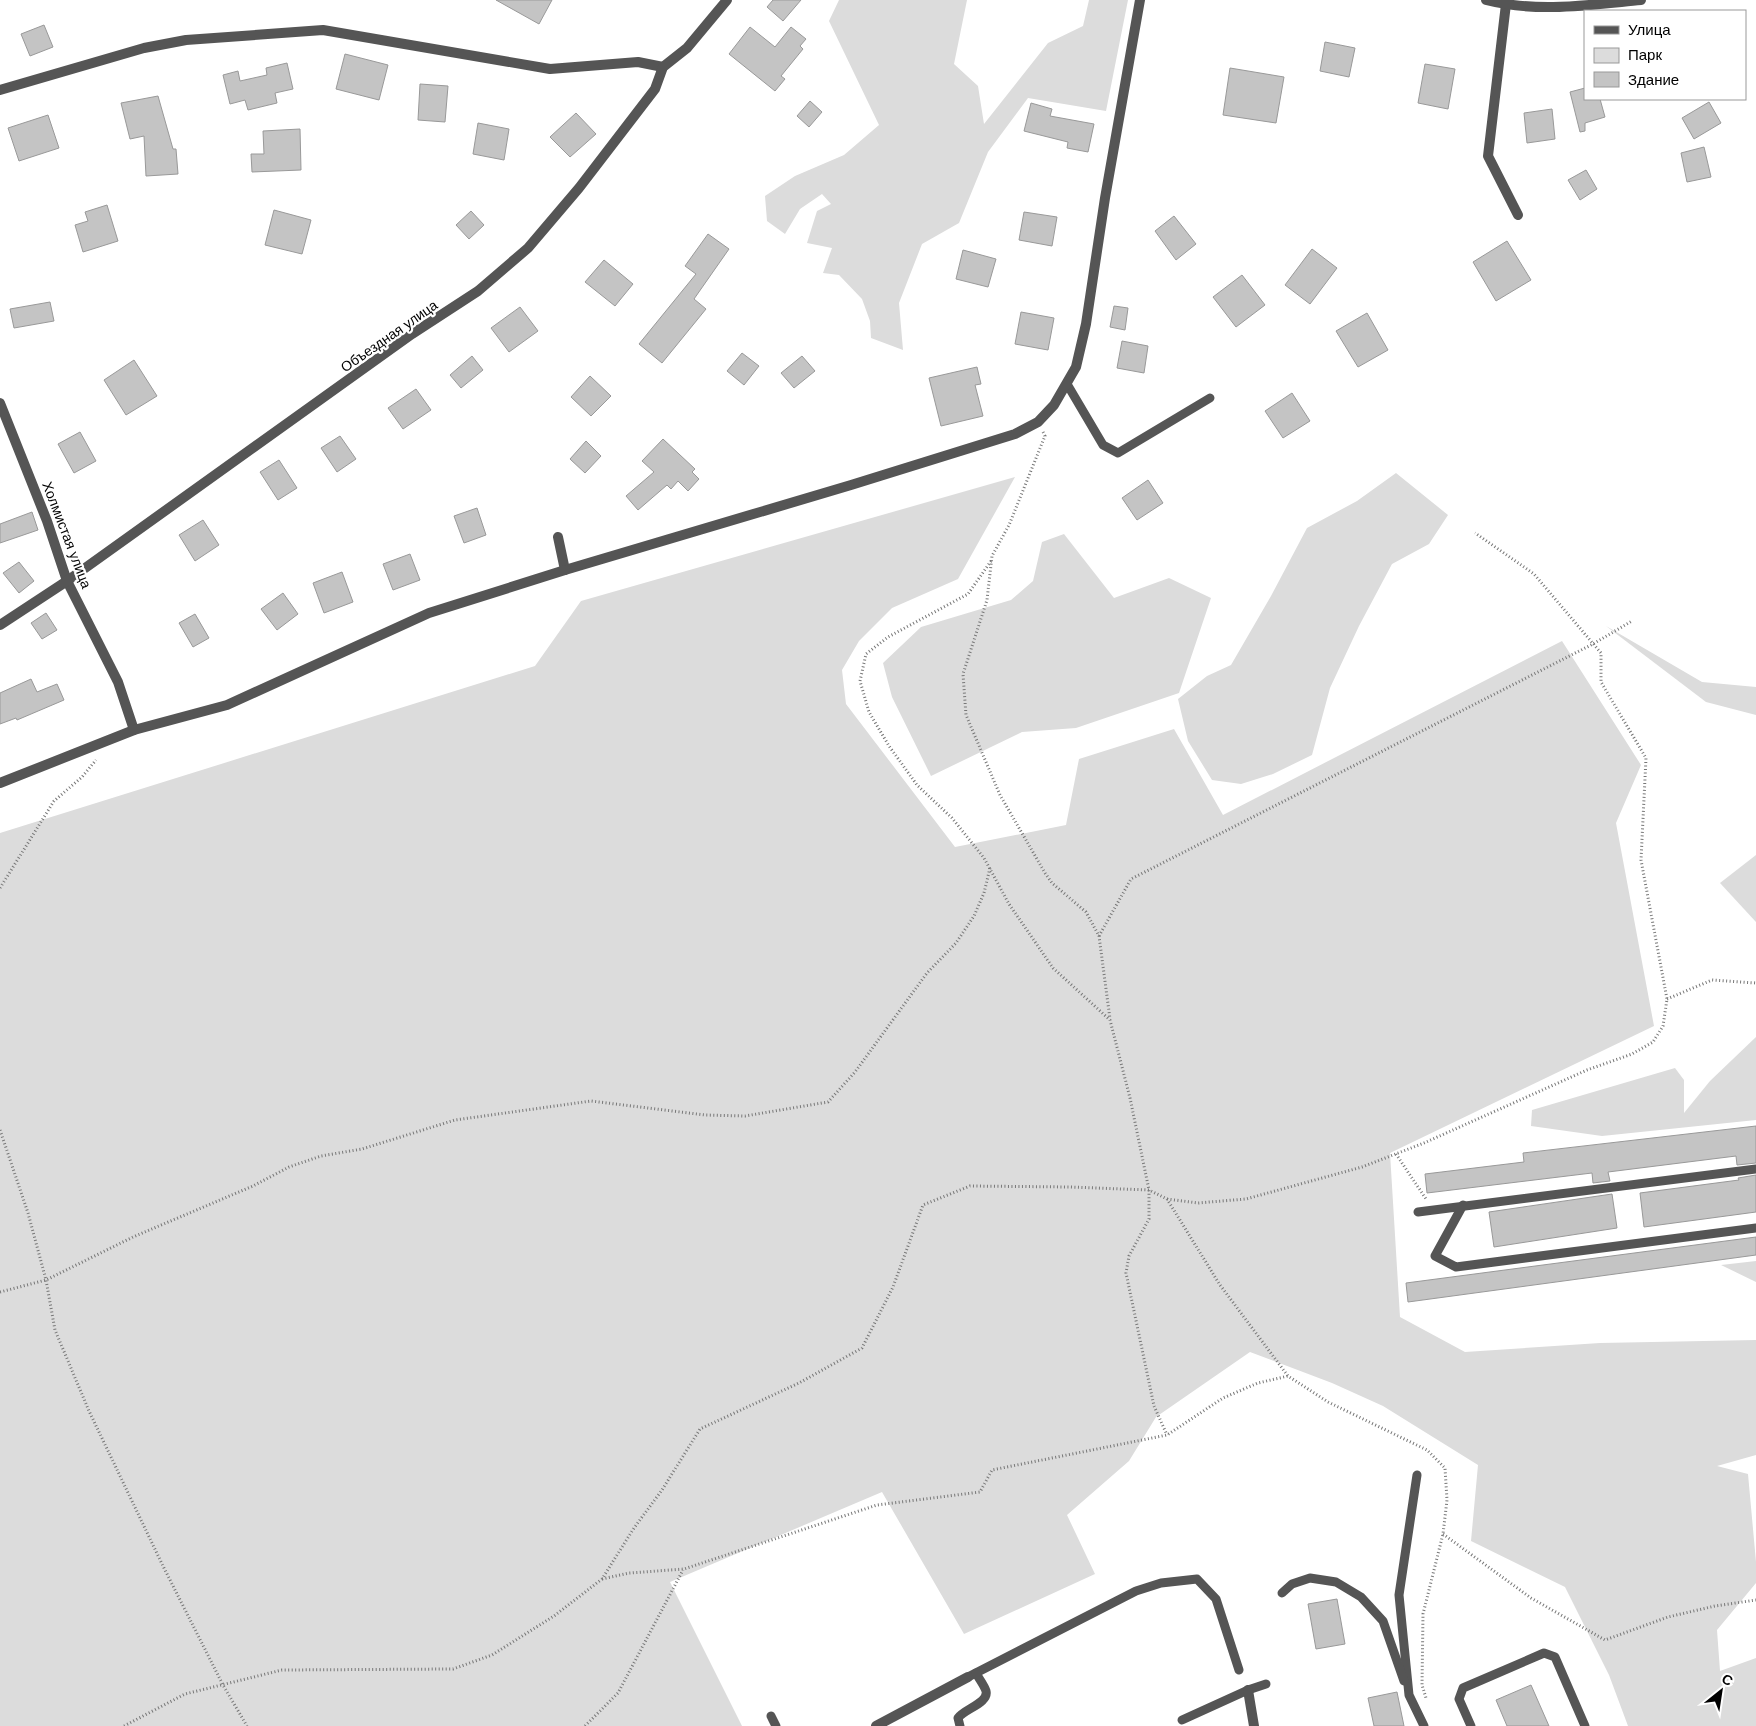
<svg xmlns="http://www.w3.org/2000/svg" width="1756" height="1726" font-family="'DM Sans',sans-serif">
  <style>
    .green { fill: #dcdcdc }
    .building { fill: #c4c4c4; stroke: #999 }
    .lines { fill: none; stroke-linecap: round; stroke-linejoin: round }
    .path { stroke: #777; stroke-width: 3; stroke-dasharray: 1 2.5; stroke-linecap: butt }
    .service { stroke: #555; stroke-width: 9 }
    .minor { stroke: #555; stroke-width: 10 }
    .tertiary { stroke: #555; stroke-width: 10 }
    .labels { text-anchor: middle; stroke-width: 4.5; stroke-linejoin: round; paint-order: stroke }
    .street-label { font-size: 14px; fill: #000; stroke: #fff }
  </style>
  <rect width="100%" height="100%" fill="#fff"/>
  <g class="green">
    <polygon points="839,0 967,0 954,64 978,86 984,124 1048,43 1083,26 1089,0 1128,0 1106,111 1028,98 988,152 959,223 922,244 899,303 903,350 871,338 870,321 862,299 839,275 823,273 832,248 807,243 817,211 831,204 822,194 800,209 785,234 767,221 765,196 795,176 844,155 879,125 829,21"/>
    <polygon points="1396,473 1448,515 1429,544 1392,564 1359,626 1330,688 1312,755 1273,774 1241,784 1212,780 1188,741 1178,699 1207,676 1231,665 1271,596 1307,528 1357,501"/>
    <polygon points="1015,477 958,579 892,608 859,641 842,670 846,704 955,847 1066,825 1079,759 1174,729 1223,815 1562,641 1641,765 1616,823 1654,1026 1390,1153 1400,1317 1465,1352 1600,1343 1756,1340 1756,1455 1717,1466 1748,1474 1756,1562 1756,1583 1717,1630 1720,1671 1756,1658 1756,1726 1628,1726 1609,1675 1565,1587 1471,1541 1478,1465 1383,1406 1332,1383 1250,1352 1156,1417 1129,1461 1067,1515 1095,1574 964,1634 882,1492 670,1582 742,1726 0,1726 0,833 535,666 581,601"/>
    <polygon points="1064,534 1114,598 1169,578 1211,598 1179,693 1076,728 1022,732 931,776 892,697 883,663 921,627 1011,600 1033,581 1042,542"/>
    <polygon points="1606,626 1702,682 1756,687 1756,715 1706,702"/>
    <polygon points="1756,855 1756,922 1720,883"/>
    <polygon points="1756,1037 1756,1120 1602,1136 1531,1126 1532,1110 1675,1068 1684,1080 1684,1113 1710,1081"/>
    <polygon points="1756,1261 1756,1282 1721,1265"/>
  </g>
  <g class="building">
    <polygon points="496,0 552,0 539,24"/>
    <polygon points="773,0 801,0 783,21 767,7"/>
    <polygon points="44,25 53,47 30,56 21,34"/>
    <polygon points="750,27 775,47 791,27 806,39 800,46 803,49 781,76 785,79 775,91 729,54"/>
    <polygon points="1325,42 1355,48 1349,77 1320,71"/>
    <polygon points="345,54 388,65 379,100 336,89"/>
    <polygon points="287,63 293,89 275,93 277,103 248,110 245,100 230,104 223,75 238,71 240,81 267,75 266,68"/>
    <polygon points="1425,64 1455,69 1448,109 1418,103"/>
    <polygon points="1230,68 1284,77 1276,123 1223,115"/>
    <polygon points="420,84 448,86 445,122 418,120"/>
    <polygon points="1585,88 1585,99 1600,99 1605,117 1585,123 1585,131 1580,132 1570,92"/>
    <polygon points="158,96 173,149 176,149 178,174 146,176 144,136 130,139 121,103"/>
    <polygon points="810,101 822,112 809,127 797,116"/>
    <polygon points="1709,102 1721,123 1694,139 1682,118"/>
    <polygon points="1031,103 1052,109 1050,116 1094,124 1088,152 1067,148 1068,142 1024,131"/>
    <polygon points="1552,109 1555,139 1527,143 1524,113"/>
    <polygon points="576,113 596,134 570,157 550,137"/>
    <polygon points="48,115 59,148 19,161 8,128"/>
    <polygon points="478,123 509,129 504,160 473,154"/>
    <polygon points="300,129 301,170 252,172 251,154 264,154 263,131"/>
    <polygon points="1704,147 1711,177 1687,182 1681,153"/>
    <polygon points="1586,170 1597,189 1580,200 1568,180"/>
    <polygon points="107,205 118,241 83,252 75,225 88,221 85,212"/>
    <polygon points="274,210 311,220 302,254 265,245"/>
    <polygon points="471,211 484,225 469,239 456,225"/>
    <polygon points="1024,212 1057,217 1052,246 1019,240"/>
    <polygon points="1174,216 1196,244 1176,260 1155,231"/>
    <polygon points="708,234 729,249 694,299 706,309 662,363 639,344 696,274 685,266"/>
    <polygon points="1507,241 1531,280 1496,301 1473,262"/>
    <polygon points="1312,249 1337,268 1310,304 1285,285"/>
    <polygon points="963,250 996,259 988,287 956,279"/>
    <polygon points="604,260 633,284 615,306 585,282"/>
    <polygon points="1242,275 1265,305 1236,327 1213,297"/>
    <polygon points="50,302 54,321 14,328 10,309"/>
    <polygon points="1114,306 1128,308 1125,330 1110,327"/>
    <polygon points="520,307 538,331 509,352 491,328"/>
    <polygon points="1021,312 1054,318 1048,350 1015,344"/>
    <polygon points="1367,313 1388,350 1358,367 1336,331"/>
    <polygon points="1122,341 1148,346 1144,373 1117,368"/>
    <polygon points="742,353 759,366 744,385 727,371"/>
    <polygon points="472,356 483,370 461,388 450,375"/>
    <polygon points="802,356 815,371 794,388 781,373"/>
    <polygon points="134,360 157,396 126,415 104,380"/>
    <polygon points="977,367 981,384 975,385 983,416 941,426 929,378"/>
    <polygon points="590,376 611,396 591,416 571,397"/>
    <polygon points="416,389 431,410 403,429 388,408"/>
    <polygon points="1292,393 1310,421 1283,438 1265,411"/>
    <polygon points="80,432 96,461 74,473 58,444"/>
    <polygon points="340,436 356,459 337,472 321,448"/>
    <polygon points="663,439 695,469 692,472 699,479 688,491 678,481 671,489 667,485 638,510 626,496 654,472 642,461"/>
    <polygon points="586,441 601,456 585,473 570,459"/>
    <polygon points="279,460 297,488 278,500 260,472"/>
    <polygon points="1148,480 1163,503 1137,520 1122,498"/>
    <polygon points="477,508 486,535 464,543 454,516"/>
    <polygon points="32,512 38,530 0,543 0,524"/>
    <polygon points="203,520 219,545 195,561 179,535"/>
    <polygon points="410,554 420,580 393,590 383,564"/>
    <polygon points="19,562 34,581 19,593 3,573"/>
    <polygon points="342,572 353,602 324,613 313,583"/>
    <polygon points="283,593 298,614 277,630 261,609"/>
    <polygon points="46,613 57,630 42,639 31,623"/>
    <polygon points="195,614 209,638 193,647 179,623"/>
    <polygon points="31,679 37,692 57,684 64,700 17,720 16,718 0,724 0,693"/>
    <polygon points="1756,1126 1756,1163 1737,1165 1736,1156 1608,1172 1610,1181 1593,1183 1592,1173 1427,1193 1425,1174 1524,1162 1523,1153"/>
    <polygon points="1756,1175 1756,1212 1644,1227 1640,1193 1739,1180 1738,1178"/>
    <polygon points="1612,1194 1617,1228 1494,1247 1489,1212"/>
    <polygon points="1756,1237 1756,1255 1408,1302 1406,1283"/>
    <polygon points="1337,1599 1345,1644 1316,1649 1308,1604"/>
    <polygon points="1531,1685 1549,1726 1507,1726 1496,1700"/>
    <polygon points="1397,1692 1404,1726 1374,1726 1368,1698"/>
  </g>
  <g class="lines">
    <g class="path">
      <polyline points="1043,432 1045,436 1009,525 992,556 987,600 963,674 966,715 1000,795 1045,873 1052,883 1086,912 1099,936 1110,1019"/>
      <polyline points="991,561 968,594 888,637 866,654 860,681 869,712 889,746 917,785 952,818 984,858 1009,904 1053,968 1110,1020 1130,1098 1149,1190 1149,1219 1129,1256 1126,1273 1154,1406 1167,1435"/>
      <polyline points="0,888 54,801 82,777 96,760"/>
      <polyline points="1099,936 1131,879 1593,644 1632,621"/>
      <polyline points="1667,999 1712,980 1756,983"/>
      <polyline points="0,1130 28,1213 46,1280 55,1330 89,1411 163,1566 223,1685 247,1726"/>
      <polyline points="1396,1154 1426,1199"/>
      <polyline points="1167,1199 1198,1203 1246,1199 1362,1167 1424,1143 1587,1070 1632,1054 1653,1042 1663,1026 1667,999 1641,860 1646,758 1601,682 1601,653 1534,574 1475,533"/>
      <polyline points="0,1292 46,1280 133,1237 253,1186 289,1167 321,1156 362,1149 455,1120 591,1101 705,1115 745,1116 828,1102 855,1072 927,973 956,943 974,916 984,893 990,868"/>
      <polyline points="1443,1534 1531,1598 1605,1640 1668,1617 1715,1606 1756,1600"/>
      <polyline points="602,1579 629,1573 684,1569 877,1505 980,1492 992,1470 1167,1435 1223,1398 1258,1383 1288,1376"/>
      <polyline points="124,1726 185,1694 282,1670 453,1669 492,1655 554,1616 602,1579 634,1528 662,1490 700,1429 799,1383 862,1348 893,1287 923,1205 970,1186 1070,1187 1149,1190 1167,1199 1220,1285 1288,1376 1328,1402 1427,1450 1445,1468 1447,1500 1443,1534 1423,1614 1422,1685 1426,1698"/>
      <polyline points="585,1726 618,1693 683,1570"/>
    </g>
    <g class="service">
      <polyline points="1067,384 1103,445 1118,453 1210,398"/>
      <polyline points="1463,1205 1435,1256 1456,1267 1756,1228"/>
      <polyline points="1418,1212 1756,1169"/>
      <polyline points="1417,1475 1399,1595 1409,1695 1424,1726"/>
      <polyline points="1282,1593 1292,1584 1310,1578 1336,1582 1361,1597 1383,1621 1404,1681"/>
      <polyline points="968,1677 1136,1591 1161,1583 1197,1579 1216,1599 1239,1670"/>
      <polyline points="771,1716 776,1726"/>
      <polyline points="1182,1720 1248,1690 1266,1684"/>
      <path d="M960,1726L958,1718C964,1709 989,1703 986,1691C984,1685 979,1679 976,1673"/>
      <polyline points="1471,1726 1459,1699 1463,1688 1544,1653 1555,1657 1585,1726"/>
    </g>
    <g class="minor">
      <polyline points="1506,4 1488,156 1518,215"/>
      <polyline points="0,90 144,48 186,40 323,30 550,69 638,62 663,67"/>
      <polyline points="0,403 47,521 67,581 118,682 134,730"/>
      <polyline points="558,537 565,570 851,485 1015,434 1038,422 1054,405 1076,367 1086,324 1105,198 1140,0"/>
      <polyline points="0,625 67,581 412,334 478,291 528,248 579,188 655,89 663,67 687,48 727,0"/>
      <polyline points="0,783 134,730 227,705 429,613 565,570"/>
      <polyline points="1248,1690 1254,1726"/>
      <polyline points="876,1726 968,1677"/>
    </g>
    <path class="tertiary" d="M1486,0C1537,13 1589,5 1641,0"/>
  </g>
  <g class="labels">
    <g class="street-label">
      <text transform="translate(389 336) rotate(-35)" y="5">Объездная улица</text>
      <text transform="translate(67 535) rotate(69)" y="5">Холмистая улица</text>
    </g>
  </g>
  <rect x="1584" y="10" width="162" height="90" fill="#ffffff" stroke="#999999"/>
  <rect x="1594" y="26" width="25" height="8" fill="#555555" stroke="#999999"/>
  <text x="1628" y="35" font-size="15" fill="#000000">Улица</text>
  <rect x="1594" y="48" width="25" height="15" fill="#dcdcdc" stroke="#999999"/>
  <text x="1628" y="60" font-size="15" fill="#000000">Парк</text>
  <rect x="1594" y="72" width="25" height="15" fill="#c4c4c4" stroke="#999999"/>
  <text x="1628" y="85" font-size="15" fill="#000000">Здание</text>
  <g transform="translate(1721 1691) rotate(30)" stroke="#ffffff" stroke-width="4" paint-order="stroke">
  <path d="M0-4L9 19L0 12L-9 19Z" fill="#000000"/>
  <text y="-8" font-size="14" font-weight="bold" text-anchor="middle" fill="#000000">С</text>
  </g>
</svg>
